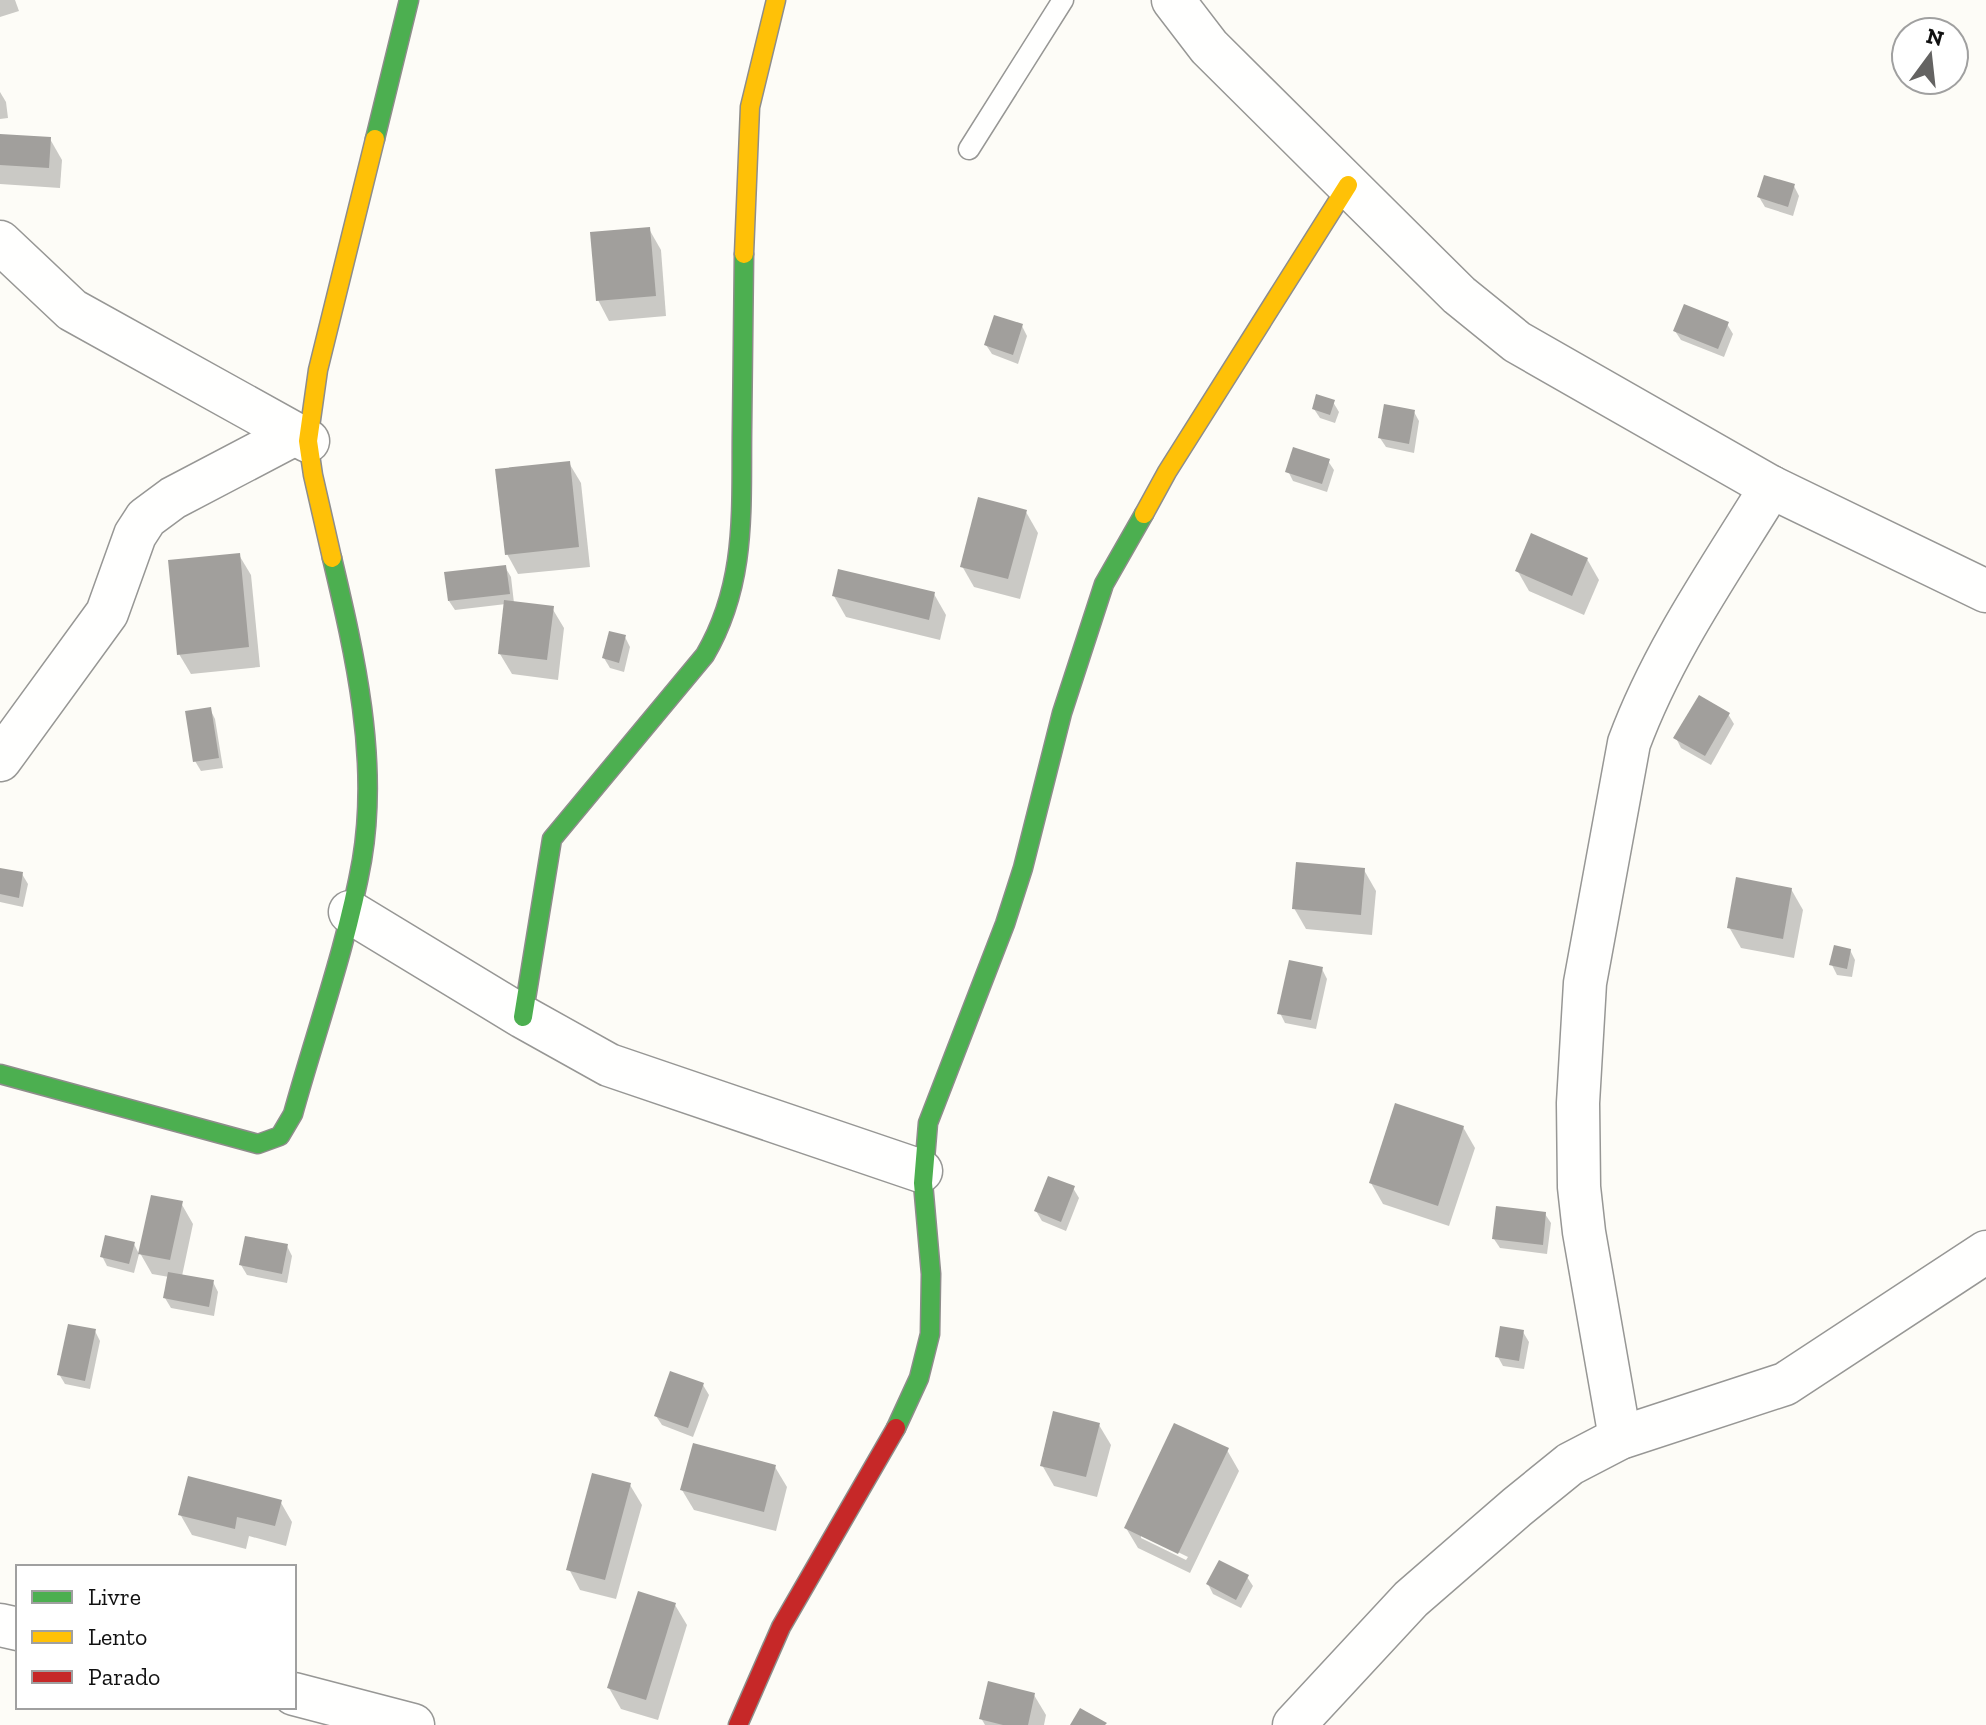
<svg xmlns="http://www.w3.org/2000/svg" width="1986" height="1725" font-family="'Zilla Slab',serif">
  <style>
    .shadow { fill: #0003; fill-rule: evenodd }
    .building { fill: #a19f9c }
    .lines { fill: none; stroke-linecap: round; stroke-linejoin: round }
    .lane-casing { stroke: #979795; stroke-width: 23 }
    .street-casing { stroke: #979795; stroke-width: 45 }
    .fast-casing { stroke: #8e8d8b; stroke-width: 21 }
    .slow-casing { stroke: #8e8d8b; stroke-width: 21 }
    .jam-casing { stroke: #8e8d8b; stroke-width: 21 }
    .lane { stroke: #fffffe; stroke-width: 20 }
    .street { stroke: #fffffe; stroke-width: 42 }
    .fast { stroke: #4caf50; stroke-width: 18 }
    .slow { stroke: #ffc107; stroke-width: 18 }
    .jam { stroke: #c62828; stroke-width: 18 }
  </style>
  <rect width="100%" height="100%" fill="#fdfcf7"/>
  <g class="shadow">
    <polygon points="0,0 15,0 19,11 0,17"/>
    <polygon points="0,92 6,102 8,118 0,119"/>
    <polygon points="0,136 50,139 62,160 60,188 0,184"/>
    <polygon points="1794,186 1799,196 1793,216 1765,207 1759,197"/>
    <polygon points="649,229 661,250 666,316 609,321 598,300"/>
    <polygon points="1727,324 1733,334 1724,357 1681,340 1675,331"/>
    <polygon points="1022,326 1027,336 1018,364 992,354 986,345"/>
    <polygon points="1333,402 1339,412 1335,423 1320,418 1314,409"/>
    <polygon points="1414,412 1419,421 1414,453 1386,447 1380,438"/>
    <polygon points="1328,461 1334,470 1327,492 1293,481 1288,471"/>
    <polygon points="569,463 581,483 590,567 518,574 507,554"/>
    <polygon points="1026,512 1038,533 1020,599 974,587 962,566"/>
    <polygon points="239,555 251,575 260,667 191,674 179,654"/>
    <polygon points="1587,559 1599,580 1584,615 1529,591 1517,570"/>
    <polygon points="505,567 511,577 514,603 552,608 564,628 558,680 512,674 500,654 506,604 455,610 449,601"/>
    <polygon points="934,594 946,615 940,640 846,617 834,596"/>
    <polygon points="625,637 630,647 624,672 610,668 604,658"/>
    <polygon points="210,709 215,719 223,768 201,771 195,761"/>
    <polygon points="1728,714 1734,724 1711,765 1681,748 1676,738"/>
    <polygon points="0,870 22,874 28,884 23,907 0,902"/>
    <polygon points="1364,870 1376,891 1372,935 1306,929 1294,908"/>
    <polygon points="1791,889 1803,910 1794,958 1741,948 1729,927"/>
    <polygon points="1850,950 1855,960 1852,977 1837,975 1832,965"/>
    <polygon points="1322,969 1327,979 1316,1029 1285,1023 1280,1013"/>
    <polygon points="1463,1127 1475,1148 1449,1226 1383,1204 1371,1183"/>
    <polygon points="1073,1188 1079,1198 1066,1231 1042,1221 1036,1211"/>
    <polygon points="181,1203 193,1224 182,1276 213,1282 218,1292 214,1316 171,1308 165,1298 169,1277 152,1274 140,1253"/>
    <polygon points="1545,1214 1551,1223 1547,1254 1500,1248 1494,1239"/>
    <polygon points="134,1244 139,1254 134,1273 107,1266 102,1256"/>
    <polygon points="287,1246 292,1256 287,1283 247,1275 241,1265"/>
    <polygon points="95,1331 100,1341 90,1389 65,1384 59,1374"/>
    <polygon points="1523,1332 1529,1342 1524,1369 1503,1366 1498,1357"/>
    <polygon points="703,1385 709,1395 693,1437 662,1425 656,1416"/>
    <polygon points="1099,1425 1111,1445 1097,1497 1054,1486 1042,1465"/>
    <path d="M1227,1450L1239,1471L1190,1573L1138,1548L1126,1528ZM1141,1534L1188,1557L1186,1560L1141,1538Z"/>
    <polygon points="775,1467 787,1487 776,1531 694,1510 682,1490"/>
    <polygon points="630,1485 642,1505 616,1599 580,1590 569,1569"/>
    <polygon points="280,1501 292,1522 286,1546 249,1536 246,1549 192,1535 180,1514"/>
    <polygon points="1247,1577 1253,1586 1241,1608 1213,1594 1208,1584"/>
    <polygon points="675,1605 687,1625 658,1720 621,1709 609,1688"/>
    <polygon points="1034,1695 1046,1715 1044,1725 985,1725 981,1718"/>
  </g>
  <g class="building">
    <polygon points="0,134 51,137 49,168 0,165"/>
    <polygon points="1764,175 1795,184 1788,207 1757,197"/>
    <polygon points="650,227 656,296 596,301 590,232"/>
    <polygon points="1684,304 1729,322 1718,349 1673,331"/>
    <polygon points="994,315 1023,324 1013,355 984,345"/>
    <polygon points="1316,394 1335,400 1330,415 1312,409"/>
    <polygon points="1384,404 1415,410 1409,444 1378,438"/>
    <polygon points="1293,447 1330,459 1322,484 1285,472"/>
    <polygon points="570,461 579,547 505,555 495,469"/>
    <polygon points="978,497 1027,510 1008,579 960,567"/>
    <polygon points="1531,533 1588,558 1572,596 1515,571"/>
    <polygon points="240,553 249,647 177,655 168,560"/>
    <polygon points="506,565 510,594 448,601 444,572"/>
    <polygon points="838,569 935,592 929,620 832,596"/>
    <polygon points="504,600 554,606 547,660 498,654"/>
    <polygon points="609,631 626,635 619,663 602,658"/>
    <polygon points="1699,695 1730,713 1705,756 1673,738"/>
    <polygon points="211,707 219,758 193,762 185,711"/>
    <polygon points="1296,862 1365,868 1361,915 1292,909"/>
    <polygon points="0,868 23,872 19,898 0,894"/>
    <polygon points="1736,877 1792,888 1783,939 1727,928"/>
    <polygon points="1834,945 1851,949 1847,969 1829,965"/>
    <polygon points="1289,960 1323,967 1311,1020 1277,1014"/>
    <polygon points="1395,1103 1464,1126 1438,1206 1369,1183"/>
    <polygon points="1048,1176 1075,1186 1061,1222 1034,1211"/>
    <polygon points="151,1195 183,1201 170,1260 138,1254"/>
    <polygon points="1496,1206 1546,1212 1543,1245 1492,1239"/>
    <polygon points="105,1235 135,1242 129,1264 100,1257"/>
    <polygon points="245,1236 288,1244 282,1274 239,1265"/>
    <polygon points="168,1272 214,1280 209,1307 163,1298"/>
    <polygon points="68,1324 96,1329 85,1381 57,1375"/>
    <polygon points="1500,1326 1524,1330 1519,1361 1495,1357"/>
    <polygon points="670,1371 704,1383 688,1428 654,1416"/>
    <polygon points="1053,1411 1100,1423 1086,1477 1040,1466"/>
    <polygon points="1174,1423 1229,1448 1178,1554 1124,1528"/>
    <polygon points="693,1443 776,1465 764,1512 680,1490"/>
    <polygon points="592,1473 631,1483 605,1580 566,1570"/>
    <polygon points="188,1476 282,1500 275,1526 237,1517 235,1529 178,1515"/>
    <polygon points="1219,1560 1249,1575 1236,1600 1206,1584"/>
    <polygon points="638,1591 676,1603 646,1700 607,1688"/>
    <polygon points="988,1681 1035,1693 1028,1725 1003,1725 979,1719"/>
    <polygon points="1080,1708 1107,1723 1105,1725 1070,1725"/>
  </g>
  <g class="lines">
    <defs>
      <polyline id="lane" points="969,149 1063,0"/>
      <g id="street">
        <polyline points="1173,0 1209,47 1348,185 1459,295 1517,342 1771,487 1986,591"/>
        <polyline points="0,242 72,310 308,441"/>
        <polyline points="0,760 107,613 135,535 146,518 173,498 295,434"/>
        <polyline points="350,912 523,1017 609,1065 921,1171"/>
        <path d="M1620,1438L1584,1232L1579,1187L1578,1103L1585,983L1629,743C1663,651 1720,570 1771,487"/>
        <polyline points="0,1625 18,1629"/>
        <polyline points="294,1694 413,1725"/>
        <polyline points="1294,1725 1411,1599 1517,1507 1570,1464 1620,1438 1785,1384 1986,1252"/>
      </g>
      <g id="fast">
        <polyline points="375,139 409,0"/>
        <path d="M523,1017L552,839L705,655C747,583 741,511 742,430C743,371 743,313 744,254"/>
        <path d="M0,1074L258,1144L280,1136L293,1114C316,1031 347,945 362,860C379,759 355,655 332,558"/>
        <polyline points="896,1428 919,1378 930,1334 931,1274 923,1183 928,1123 1005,924 1023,868 1062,713 1104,584 1144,514"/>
      </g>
      <g id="slow">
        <polyline points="744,254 750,107 776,0"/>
        <polyline points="1144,514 1167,472 1348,185"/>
        <polyline points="332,558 313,475 308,441 318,370 375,139"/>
      </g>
      <polyline id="jam" points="738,1725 781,1627 896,1428"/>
    </defs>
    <use href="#lane" class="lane-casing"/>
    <use href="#street" class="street-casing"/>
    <use href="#fast" class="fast-casing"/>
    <use href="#slow" class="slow-casing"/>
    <use href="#jam" class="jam-casing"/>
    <use href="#lane" class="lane"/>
    <use href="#street" class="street"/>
    <use href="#fast" class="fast"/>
    <use href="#slow" class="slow"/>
    <use href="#jam" class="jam"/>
  </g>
  <rect x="16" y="1565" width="280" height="144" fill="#ffffff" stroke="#a0a0a0" stroke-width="2"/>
  <rect x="32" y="1591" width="40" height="12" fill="#4caf50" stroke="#a0a0a0" stroke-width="2"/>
  <text x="88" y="1605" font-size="24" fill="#111111">Livre</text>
  <rect x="32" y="1631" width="40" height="12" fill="#ffc107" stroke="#a0a0a0" stroke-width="2"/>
  <text x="88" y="1645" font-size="24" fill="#111111">Lento</text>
  <rect x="32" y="1671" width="40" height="12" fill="#c62828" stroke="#a0a0a0" stroke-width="2"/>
  <text x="88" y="1685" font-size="24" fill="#111111">Parado</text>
  <g transform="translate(1930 56) rotate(15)"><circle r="38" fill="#ffffff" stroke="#a0a0a0" stroke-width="2"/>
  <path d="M0-6L14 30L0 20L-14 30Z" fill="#646362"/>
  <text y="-12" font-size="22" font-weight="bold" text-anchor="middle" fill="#111111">N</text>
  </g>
</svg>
